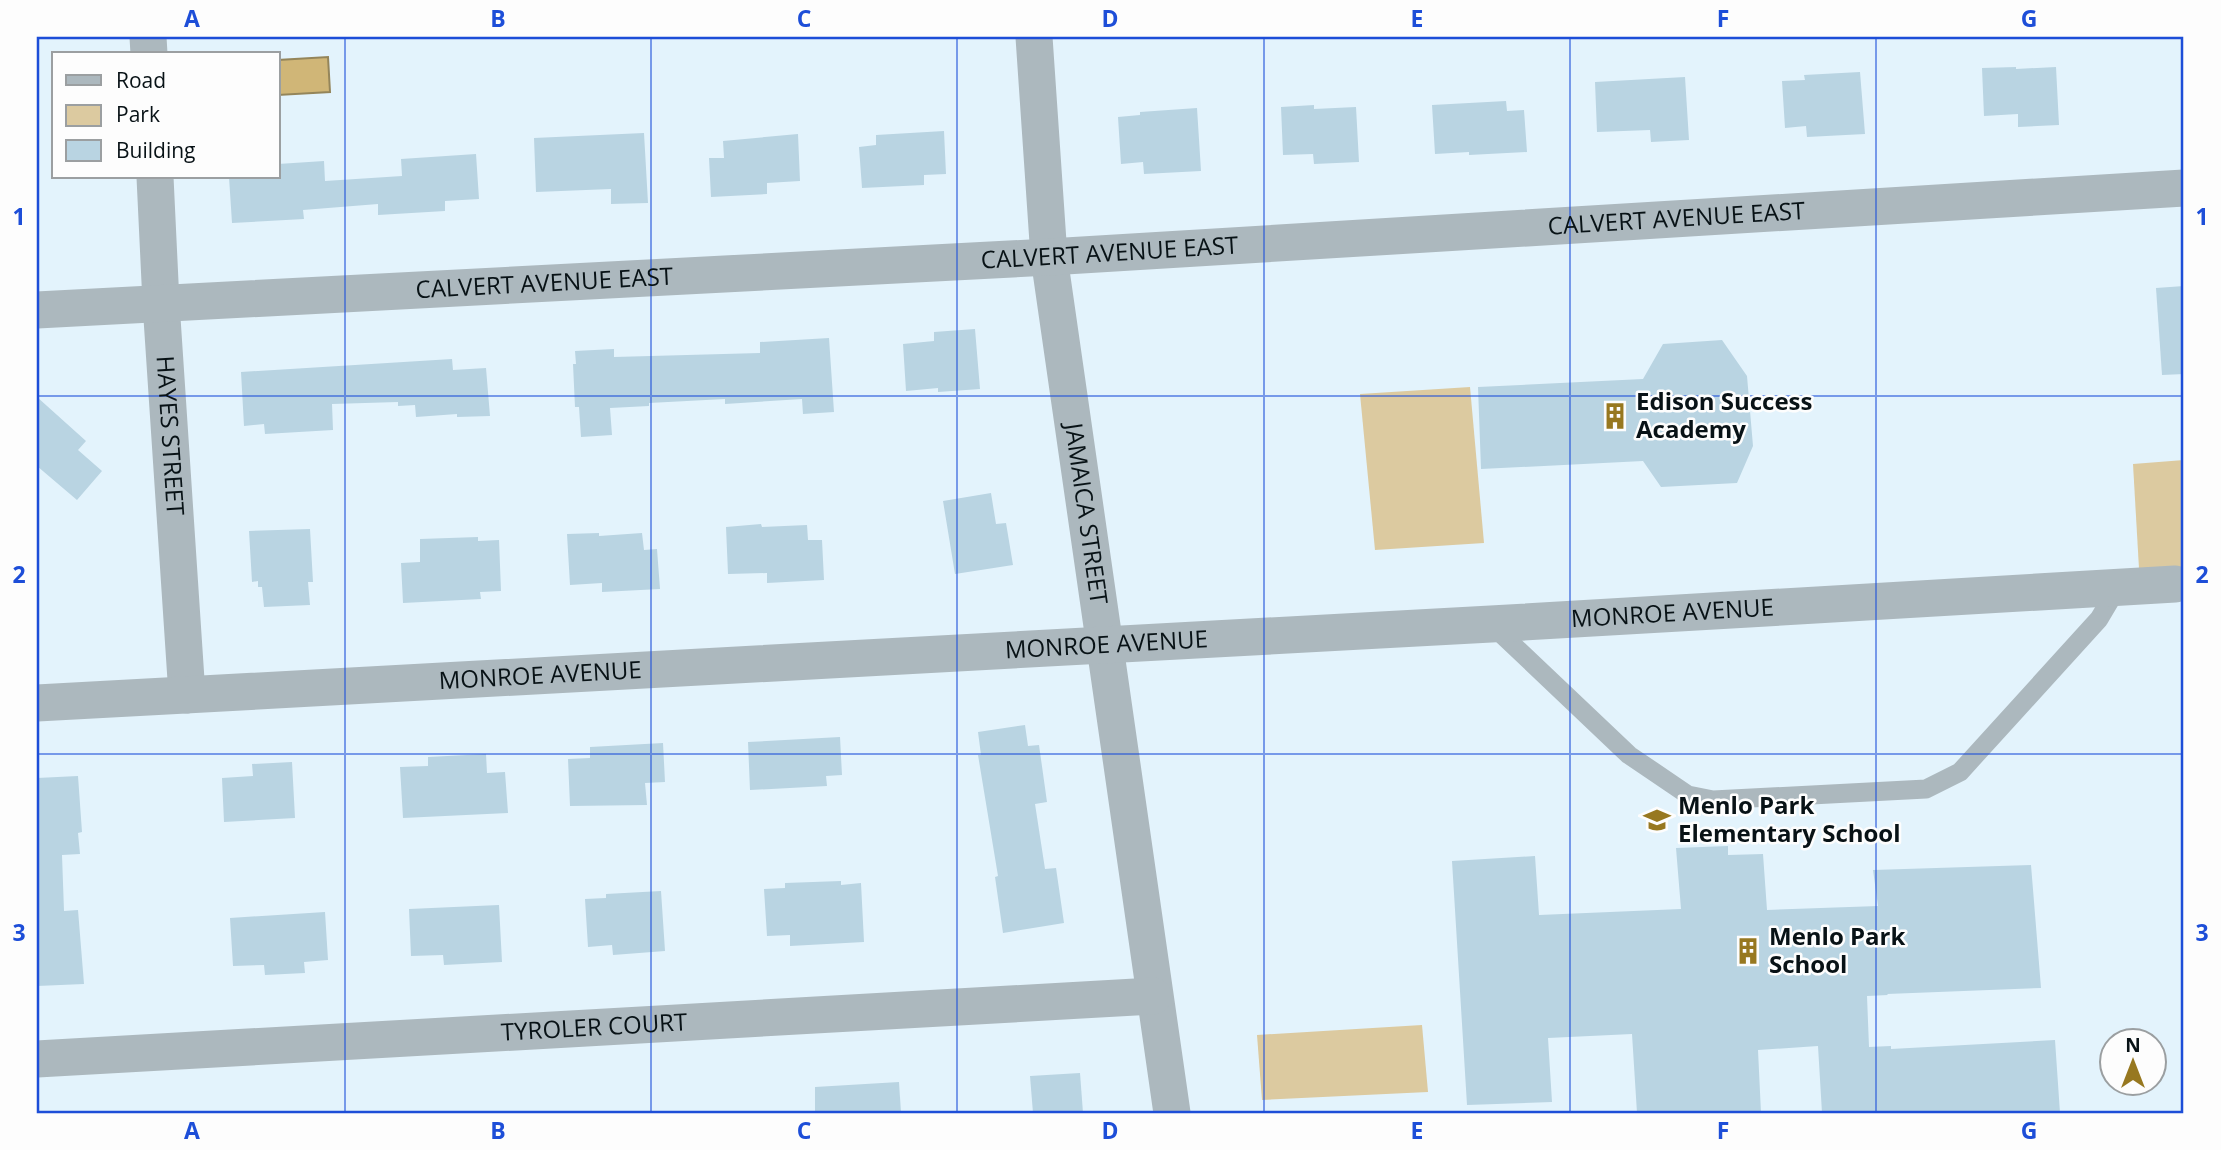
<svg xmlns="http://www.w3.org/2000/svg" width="2221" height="1150" font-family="'Open Sans',sans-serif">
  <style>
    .green { fill: #dccaa0 }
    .water { fill: #d0b677; stroke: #94855a; stroke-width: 2 }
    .building { fill: #b9d4e2 }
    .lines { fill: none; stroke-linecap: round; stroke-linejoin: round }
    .service { stroke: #acb8be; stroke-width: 19 }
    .minor { stroke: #acb8be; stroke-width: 37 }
    .grid { fill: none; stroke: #1d4ed8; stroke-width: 2; stroke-opacity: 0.55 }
    .labels { text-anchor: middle; stroke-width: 5; stroke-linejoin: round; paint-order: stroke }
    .street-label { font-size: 24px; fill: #081216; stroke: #fdfdfd }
    .poi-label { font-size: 24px; font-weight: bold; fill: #081216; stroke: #fdfdfd; text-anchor: start }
    .neatline { fill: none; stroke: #1d4ed8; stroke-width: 2.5 }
    .grid-label { font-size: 23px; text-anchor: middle; font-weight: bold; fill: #1d4ed8 }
  </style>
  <rect width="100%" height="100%" fill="#e3f3fc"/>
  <g class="green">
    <polygon points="1470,387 1484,543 1375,550 1360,394"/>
    <polygon points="2184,460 2184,584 2140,586 2133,464"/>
    <polygon points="1422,1025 1428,1092 1262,1100 1257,1035"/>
  </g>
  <polygon class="water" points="328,57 330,92 278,95 278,60"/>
  <g class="building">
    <polygon points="2016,67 2016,69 2056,67 2059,125 2018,127 2018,114 1984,116 1982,68"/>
    <polygon points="1860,72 1865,134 1807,137 1806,126 1785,128 1782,81 1805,80 1804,75"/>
    <polygon points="1685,77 1689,140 1651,142 1650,130 1597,132 1595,82"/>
    <polygon points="1506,101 1507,111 1524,110 1527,152 1469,155 1469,152 1435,154 1432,105"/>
    <polygon points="1314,105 1314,109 1356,107 1359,162 1314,164 1313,154 1283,155 1281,107"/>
    <polygon points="1197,108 1201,171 1144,174 1143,162 1121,164 1118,117 1140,115 1140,112"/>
    <polygon points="944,131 946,174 924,175 924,185 862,188 859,147 876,145 876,135"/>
    <polygon points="644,133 648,203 611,204 611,189 536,192 534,138"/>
    <polygon points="798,134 800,181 767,183 767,194 711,197 709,158 724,158 723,141"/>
    <polygon points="476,154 479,199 445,201 445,211 378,215 378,204 303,210 304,219 232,223 229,177 278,177 278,164 324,161 325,181 402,176 401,159"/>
    <polygon points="2184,286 2184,374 2162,375 2156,288"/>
    <polygon points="975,329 980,389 938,392 938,388 906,391 903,344 934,341 934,332"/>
    <polygon points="829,338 834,412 803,414 802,399 725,404 725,399 649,403 649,406 610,408 612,435 581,437 579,407 575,407 573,364 576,364 575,351 614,349 614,357 760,353 760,342"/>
    <polygon points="1722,340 1747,376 1753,446 1737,483 1661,487 1643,461 1481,469 1478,387 1643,379 1663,344"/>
    <polygon points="452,359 453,370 486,368 490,416 457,417 457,414 416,417 415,405 398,406 398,402 332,404 333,430 265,434 264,424 244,426 241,372"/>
    <polygon points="37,397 86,441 78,450 102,471 77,500 37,466"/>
    <polygon points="991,493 996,524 1006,523 1013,565 955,574 943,501"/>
    <polygon points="761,524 762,527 807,525 808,540 822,540 824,580 767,583 767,573 728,574 726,527"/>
    <polygon points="310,529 313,582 308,582 310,605 264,607 262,587 258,587 258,581 252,582 249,531"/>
    <polygon points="599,533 599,536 642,533 644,550 657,549 660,589 602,592 602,583 570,585 567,534"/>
    <polygon points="478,537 478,541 499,540 501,591 480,592 481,599 403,603 401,563 420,562 420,539"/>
    <polygon points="1025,725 1028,746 1039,745 1047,802 1035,804 1045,869 1056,868 1064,923 1003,933 995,877 998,876 978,755 981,755 978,732"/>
    <polygon points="840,737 842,775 826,776 827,786 750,790 748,742"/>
    <polygon points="663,743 665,782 645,783 647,805 570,806 568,759 590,758 590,747"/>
    <polygon points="486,754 487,773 505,772 508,813 403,818 400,767 428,766 428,757"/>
    <polygon points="292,762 295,818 224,822 222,778 253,776 252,764"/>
    <polygon points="78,776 82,832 78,833 80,854 62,855 64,911 78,910 84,984 37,986 37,778"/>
    <polygon points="1728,846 1728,855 1763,854 1767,910 1878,906 1873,870 2031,865 2041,988 1887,994 1888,995 1867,996 1869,1047 1891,1046 1891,1049 2055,1040 2060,1113 1822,1113 1818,1046 1758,1050 1761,1113 1637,1113 1632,1034 1548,1038 1552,1102 1467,1105 1452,861 1535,856 1539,915 1681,909 1676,848"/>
    <polygon points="841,881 841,885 861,883 864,942 790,946 790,935 767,936 764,889 785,888 785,883"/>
    <polygon points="661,891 665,951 613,955 612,945 588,947 585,899 606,898 606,894"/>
    <polygon points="499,905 502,962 444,965 443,955 411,956 409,909"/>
    <polygon points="325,912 328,960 304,962 305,973 265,975 264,965 233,966 230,918"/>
    <polygon points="1080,1073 1083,1113 1033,1113 1030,1076"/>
    <polygon points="899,1082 901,1113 815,1113 815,1087"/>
  </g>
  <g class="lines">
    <polyline class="service" points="1491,624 1629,755 1688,795 1713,800 1926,789 1960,772 2099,619 2118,587"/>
    <g class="minor">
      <polyline points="148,37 149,54"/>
      <path id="s1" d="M1034,37L1049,257L1172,1113"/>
      <path id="s2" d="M155,177L161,303L187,695"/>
      <path id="s3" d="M37,310L1049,257L2184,188"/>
      <path id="s4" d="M37,703L1491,624L2175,584"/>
      <path id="s5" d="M37,1059L1153,996"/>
    </g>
  </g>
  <path class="grid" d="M345,37V1113M651,37V1113M957,37V1113M1264,37V1113M1570,37V1113M1876,37V1113M37,396H2184M37,754H2184"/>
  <defs>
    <symbol id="building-bare" viewBox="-9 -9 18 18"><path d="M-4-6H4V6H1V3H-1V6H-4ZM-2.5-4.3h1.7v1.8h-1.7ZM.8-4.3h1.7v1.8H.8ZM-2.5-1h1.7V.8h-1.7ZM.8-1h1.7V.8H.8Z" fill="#977820" stroke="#fdfdfd" stroke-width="2.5" paint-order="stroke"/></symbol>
    <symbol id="school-bare" viewBox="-9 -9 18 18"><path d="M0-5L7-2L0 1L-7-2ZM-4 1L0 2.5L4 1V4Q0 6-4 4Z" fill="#977820" stroke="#fdfdfd" stroke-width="2.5" paint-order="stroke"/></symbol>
  </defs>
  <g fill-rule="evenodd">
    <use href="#building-bare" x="1596" y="397" width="38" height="38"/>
    <use href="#school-bare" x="1638" y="801" width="38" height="38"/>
    <use href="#building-bare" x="1729" y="932" width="38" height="38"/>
  </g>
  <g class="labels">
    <g class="street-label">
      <text dy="8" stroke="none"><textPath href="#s3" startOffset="1642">CALVERT AVENUE EAST</textPath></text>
      <text dy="8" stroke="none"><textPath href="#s3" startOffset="1074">CALVERT AVENUE EAST</textPath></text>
      <text dy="8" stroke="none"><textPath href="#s3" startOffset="508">CALVERT AVENUE EAST</textPath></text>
      <text dy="8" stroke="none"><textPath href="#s2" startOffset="259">HAYES STREET</textPath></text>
      <text dy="8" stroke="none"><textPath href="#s1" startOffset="480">JAMAICA STREET</textPath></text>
      <text dy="8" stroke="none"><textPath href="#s4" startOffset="1638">MONROE AVENUE</textPath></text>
      <text dy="8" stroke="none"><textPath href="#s4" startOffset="1071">MONROE AVENUE</textPath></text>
      <text dy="8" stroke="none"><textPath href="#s4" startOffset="504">MONROE AVENUE</textPath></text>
      <text dy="8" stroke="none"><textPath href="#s5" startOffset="558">TYROLER COURT</textPath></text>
    </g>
    <g class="poi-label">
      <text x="1636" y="410">Edison Success<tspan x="1636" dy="28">Academy</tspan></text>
      <text x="1678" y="814">Menlo Park<tspan x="1678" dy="28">Elementary School</tspan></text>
      <text x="1769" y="945">Menlo Park<tspan x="1769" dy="28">School</tspan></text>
    </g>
  </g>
  <rect width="2221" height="1150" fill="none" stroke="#fdfdfd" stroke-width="77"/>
  <rect x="52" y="52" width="228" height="126" fill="#fdfdfd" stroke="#9b9fa1" stroke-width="2"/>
  <rect x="66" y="75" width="35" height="10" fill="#acb8be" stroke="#9b9fa1" stroke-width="2"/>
  <text x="116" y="88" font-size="21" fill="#081216">Road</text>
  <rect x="66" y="105" width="35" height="21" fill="#dccaa0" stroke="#9b9fa1" stroke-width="2"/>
  <text x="116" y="122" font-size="21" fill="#081216">Park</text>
  <rect x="66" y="140" width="35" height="21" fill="#b9d4e2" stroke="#9b9fa1" stroke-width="2"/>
  <text x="116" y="158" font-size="21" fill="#081216">Building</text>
  <g transform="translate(2133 1062)"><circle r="33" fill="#fdfdfd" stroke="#9b9fa1" stroke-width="2"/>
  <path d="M0-5L12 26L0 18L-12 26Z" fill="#977820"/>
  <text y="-10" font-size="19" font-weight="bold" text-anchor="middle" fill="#081216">N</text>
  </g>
  <rect x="38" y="38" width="2144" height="1074" class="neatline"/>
  <g class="grid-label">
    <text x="192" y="27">A</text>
    <text x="498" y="27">B</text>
    <text x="804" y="27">C</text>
    <text x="1110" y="27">D</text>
    <text x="1417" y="27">E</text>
    <text x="1723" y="27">F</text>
    <text x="2029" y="27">G</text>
    <text x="19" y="225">1</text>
    <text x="2202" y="225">1</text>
    <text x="19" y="583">2</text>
    <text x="2202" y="583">2</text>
    <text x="19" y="941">3</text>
    <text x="2202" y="941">3</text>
    <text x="192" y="1139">A</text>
    <text x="498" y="1139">B</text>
    <text x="804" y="1139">C</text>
    <text x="1110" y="1139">D</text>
    <text x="1417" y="1139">E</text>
    <text x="1723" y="1139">F</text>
    <text x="2029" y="1139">G</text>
  </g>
</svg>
